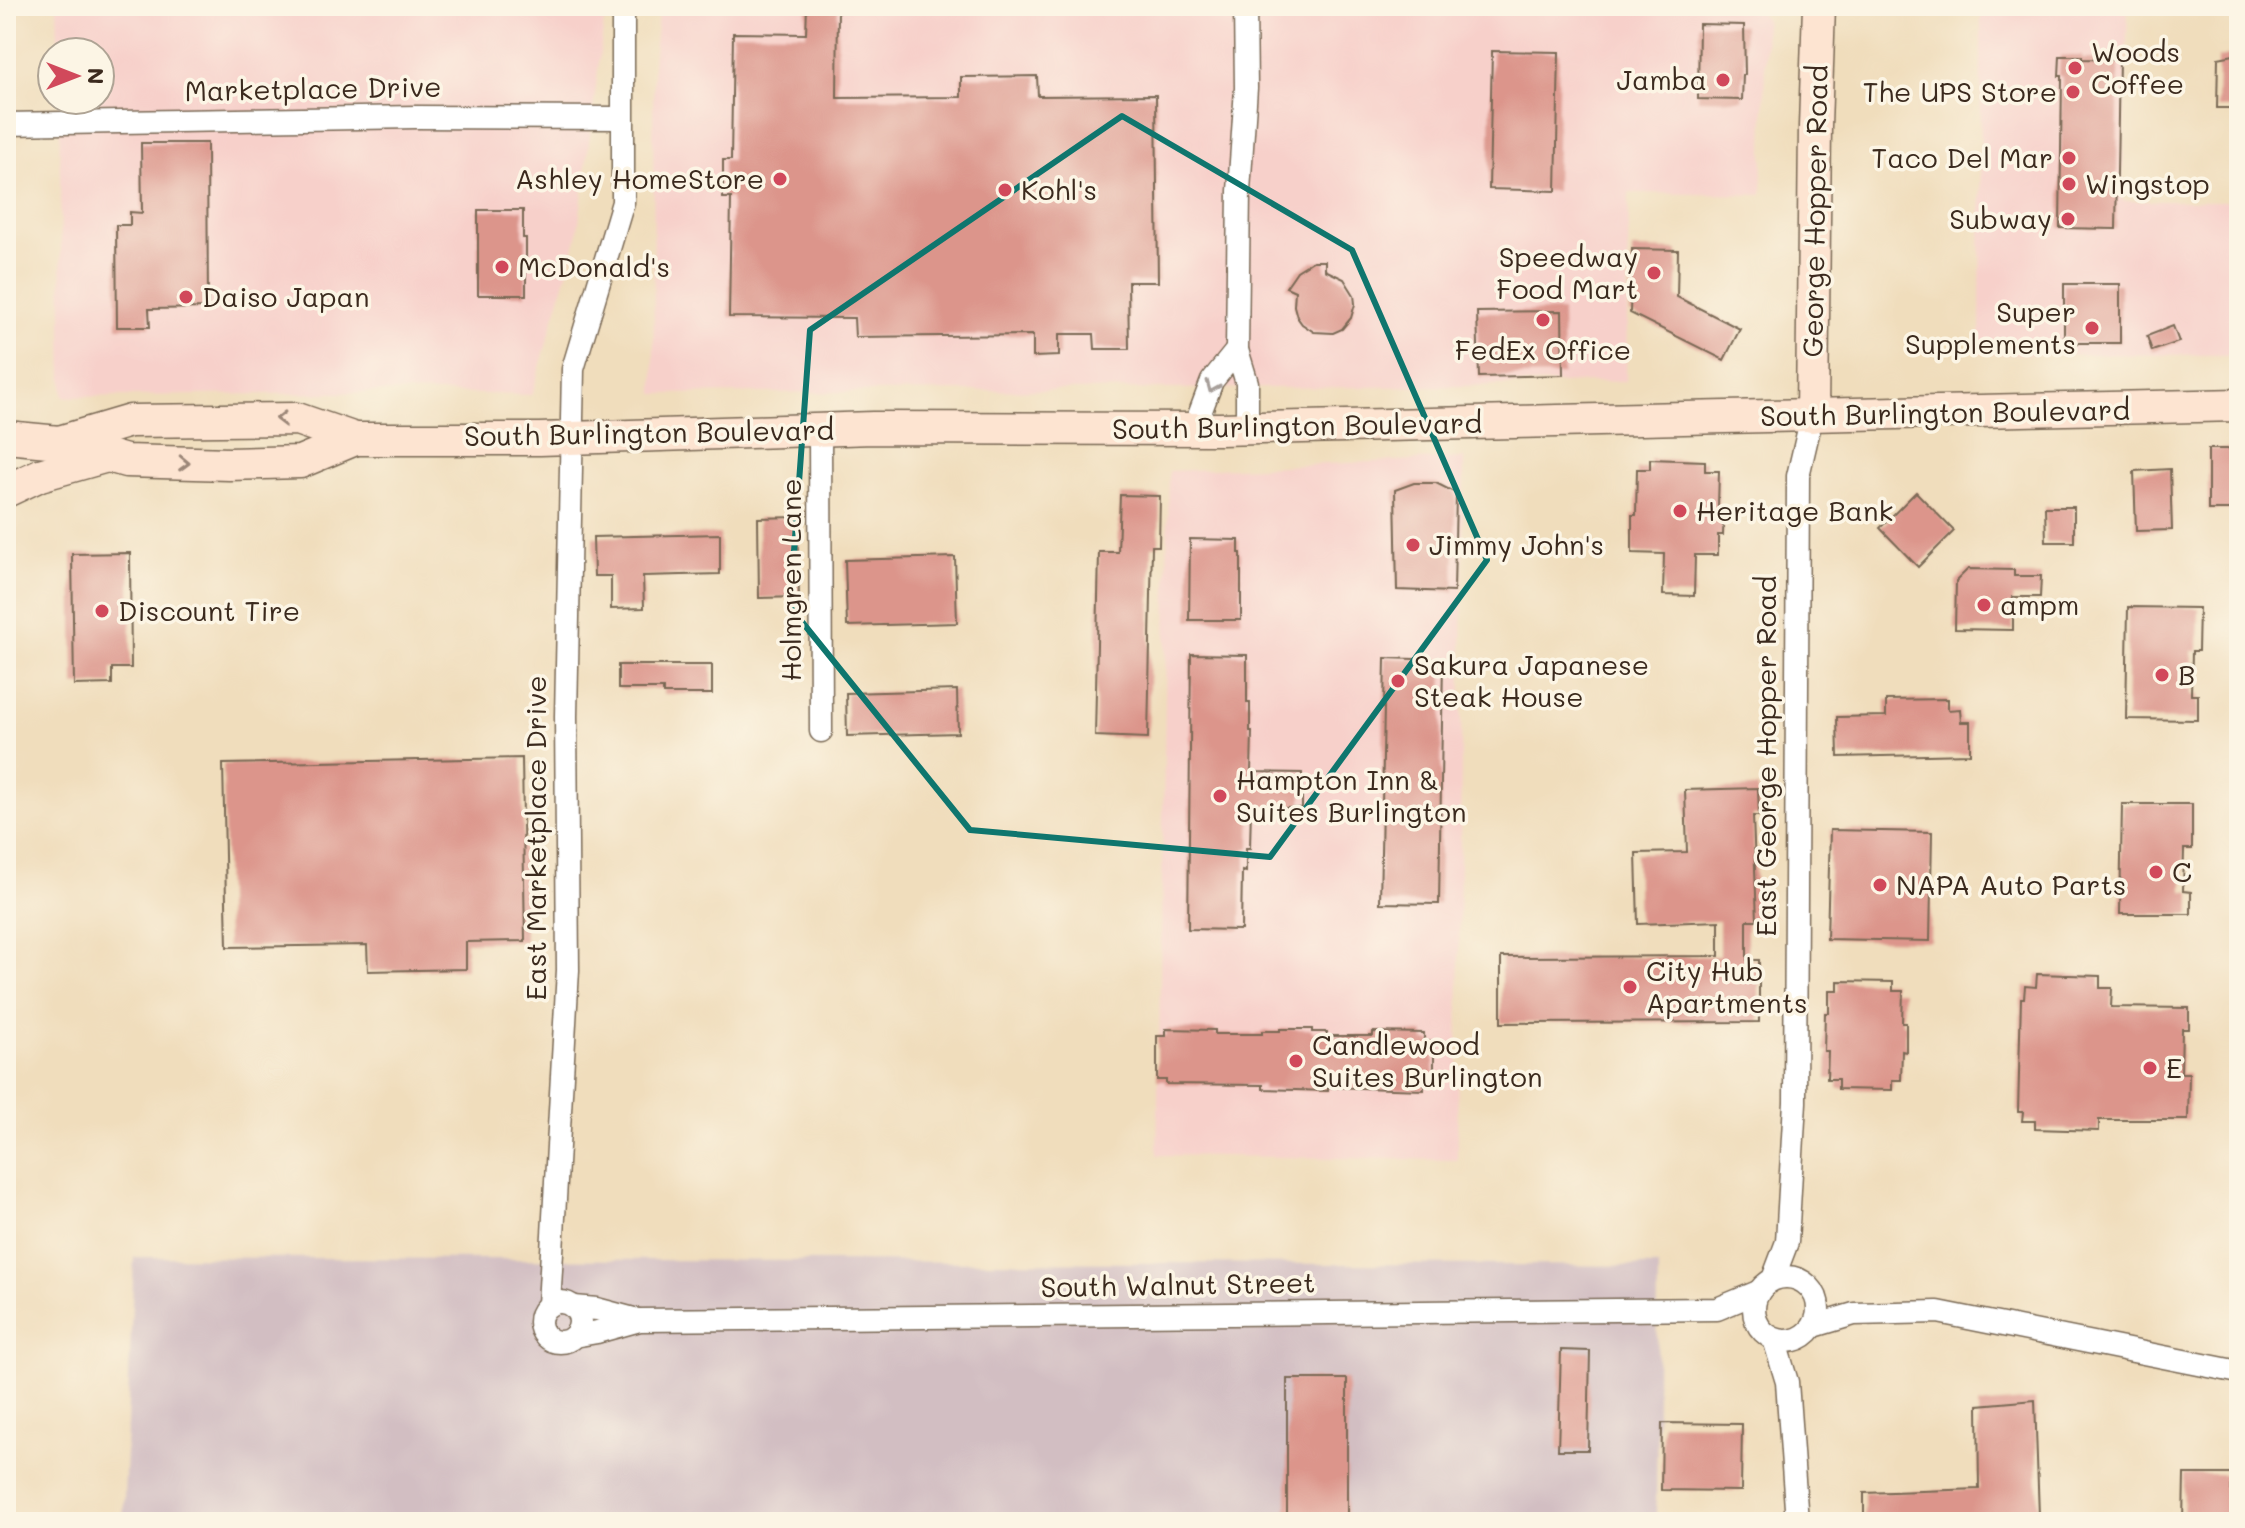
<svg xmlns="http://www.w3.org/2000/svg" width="2245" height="1528" font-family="Mali,sans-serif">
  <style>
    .built { fill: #f7d0ca }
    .industrial { fill: #d2bec2 }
    .building { fill: #dc958b }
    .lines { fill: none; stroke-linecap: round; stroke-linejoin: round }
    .street-casing { stroke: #7a6955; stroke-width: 25 }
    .secondary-casing { stroke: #7a6955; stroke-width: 35 }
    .street { stroke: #fff; stroke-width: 22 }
    .secondary { stroke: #fde4d1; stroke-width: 32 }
    .oneway { stroke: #a79f9a }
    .oneway2 { stroke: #9c8778 }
    .marked { fill: none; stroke: #0f766e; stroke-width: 6; stroke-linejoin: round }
    .poi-dot { fill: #d1495b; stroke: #fcf5e5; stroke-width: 3 }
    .labels { text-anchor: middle; stroke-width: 7; stroke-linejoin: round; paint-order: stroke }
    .poi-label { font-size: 28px; fill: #3b2a1e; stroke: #fcf5e5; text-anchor: start }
    .street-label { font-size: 28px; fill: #3b2a1e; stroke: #fcf5e5 }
  </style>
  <rect width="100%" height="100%" fill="#fcf5e5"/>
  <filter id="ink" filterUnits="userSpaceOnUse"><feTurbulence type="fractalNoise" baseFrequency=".0125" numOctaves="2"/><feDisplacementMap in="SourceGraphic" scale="16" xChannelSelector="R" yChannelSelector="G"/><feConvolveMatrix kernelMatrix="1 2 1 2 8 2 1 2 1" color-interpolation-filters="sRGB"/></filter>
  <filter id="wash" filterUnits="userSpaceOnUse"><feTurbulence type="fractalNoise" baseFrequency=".006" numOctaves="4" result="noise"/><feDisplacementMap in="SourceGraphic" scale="32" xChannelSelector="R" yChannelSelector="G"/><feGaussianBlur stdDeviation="1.8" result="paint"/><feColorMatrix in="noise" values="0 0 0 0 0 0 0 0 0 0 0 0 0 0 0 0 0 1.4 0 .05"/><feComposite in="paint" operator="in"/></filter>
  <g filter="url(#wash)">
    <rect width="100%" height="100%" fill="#f0ddbc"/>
    <g class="built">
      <polygon points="57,6 606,6 577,238 532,395 396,392 63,397 59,100 100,100 100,52 58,52"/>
      <polygon points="659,6 1753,6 1766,20 1762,195 1629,193 1626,381 1468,386 654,394 653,63"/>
      <polygon points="1981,6 2128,6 2122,201 2239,201 2239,355 1980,354"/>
      <polygon points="1464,458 1457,1160 1157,1155 1169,471"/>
    </g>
    <polygon class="industrial" points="134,1257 1658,1266 1656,1522 123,1522"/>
    <g id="blocks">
      <g class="building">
        <polygon points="807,6 838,6 837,98 961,97 961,77 1037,76 1038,96 1156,95 1158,282 1128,282 1129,349 1095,349 1094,334 1059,334 1059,356 1033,357 1033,335 855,337 854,318 729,317 731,198 723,198 723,160 731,160 733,33 806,34"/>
        <polygon points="1699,24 1744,25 1745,75 1743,75 1742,100 1698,99"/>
        <polygon points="1492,51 1559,52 1556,191 1489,189"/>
        <polygon points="2239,54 2239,108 2217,108 2218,58"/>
        <polygon points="2060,56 2082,56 2082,59 2119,60 2116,229 2060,228 2062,76 2059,76"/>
        <polygon points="141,143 207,143 208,308 149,309 150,327 117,327 116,225 130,225 130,212 142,213"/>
        <polygon points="478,210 523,210 523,238 526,238 526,295 478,295"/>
        <polygon points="1632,249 1678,250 1677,297 1740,329 1724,360 1630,313"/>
        <polygon points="1313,261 1325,261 1325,270 1344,279 1354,295 1355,304 1351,318 1342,329 1333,333 1314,332 1302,324 1297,317 1294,306 1295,291 1286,287 1297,271"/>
        <rect x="2064" y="284" width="56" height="59"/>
        <polygon points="1562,311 1563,375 1479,377 1477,312"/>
        <polygon points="2173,326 2179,342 2152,351 2147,336"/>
        <rect x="2208" y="449" width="31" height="61"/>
        <polygon points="1650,459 1705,461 1705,471 1719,471 1718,507 1724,507 1723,535 1718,535 1718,555 1695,555 1694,596 1663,595 1664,554 1632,553 1632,515 1636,515 1637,469 1650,469"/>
        <polygon points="2170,469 2172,530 2136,531 2134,471"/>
        <polygon points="1414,483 1436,483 1456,493 1454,592 1397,590 1395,490"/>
        <polygon points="1916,492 1954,531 1918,567 1880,528"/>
        <polygon points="1120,495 1160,496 1159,546 1152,546 1148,738 1095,736 1099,552 1118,552"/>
        <polygon points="2045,507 2074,507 2074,542 2046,542"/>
        <polygon points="797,517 799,597 759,598 758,518"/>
        <polygon points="720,534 720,574 643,576 644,608 611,609 611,576 594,576 593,537"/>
        <polygon points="1190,539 1239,540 1239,553 1241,553 1241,620 1189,620"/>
        <polygon points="130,553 131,668 112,668 112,684 74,685 72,554"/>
        <polygon points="955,557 957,623 847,626 845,560"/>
        <polygon points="1968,569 2014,570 2014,576 2041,576 2040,597 2013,597 2013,630 1955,629 1956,581"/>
        <polygon points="2128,607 2199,608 2198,651 2192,651 2191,695 2198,695 2198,720 2126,719"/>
        <polygon points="1191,654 1247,655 1247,702 1250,702 1250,731 1252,731 1251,772 1302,773 1302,808 1251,808 1250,848 1246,848 1246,872 1242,871 1241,930 1188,929"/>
        <polygon points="1385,658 1443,660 1439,904 1380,903"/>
        <polygon points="618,665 712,665 712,694 663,694 663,689 618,689"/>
        <polygon points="957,690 958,733 847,736 846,693"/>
        <polygon points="1948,699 1948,710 1960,709 1961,722 1970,722 1970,754 1838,757 1837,717 1886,716 1886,700"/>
        <polygon points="522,758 525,941 466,942 466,969 368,971 367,945 227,947 223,764"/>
        <polygon points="1758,788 1759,816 1753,816 1757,920 1747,920 1747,960 1759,960 1759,1022 1501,1023 1501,957 1719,956 1719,921 1638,924 1636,853 1687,852 1685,790"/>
        <polygon points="2122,804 2192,804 2192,849 2184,849 2183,891 2191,892 2191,914 2120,914"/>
        <polygon points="1830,830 1932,832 1930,941 1827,939"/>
        <polygon points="2037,974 2100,976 2100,988 2112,988 2111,1007 2189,1008 2189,1029 2182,1029 2181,1073 2189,1073 2188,1120 2099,1120 2099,1131 2035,1129 2035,1121 2022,1121 2023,1112 2018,1112 2021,998 2024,998 2025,986 2036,987"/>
        <polygon points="1838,981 1893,982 1893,991 1903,991 1902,1023 1906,1023 1906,1052 1902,1051 1901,1080 1892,1080 1892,1090 1838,1089 1838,1079 1827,1079 1828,1051 1824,1051 1825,1013 1829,1013 1829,991 1838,991"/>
        <polygon points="1166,1029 1215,1030 1215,1034 1262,1034 1262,1031 1280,1031 1280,1029 1312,1029 1312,1032 1327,1032 1327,1036 1373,1036 1373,1032 1424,1033 1424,1041 1434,1042 1434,1085 1424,1085 1424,1090 1328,1087 1328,1091 1263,1089 1263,1085 1166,1084 1166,1080 1157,1080 1157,1036 1166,1036"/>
        <polygon points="1561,1350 1590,1351 1588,1450 1558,1450"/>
        <rect x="1287" y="1379" width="60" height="143"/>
        <polygon points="2035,1400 2039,1516 1988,1518 1988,1522 1864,1522 1864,1493 1979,1489 1978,1405"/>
        <polygon points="1662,1423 1742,1424 1741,1491 1661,1490"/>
        <polygon points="2184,1474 2231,1474 2231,1522 2183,1522"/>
      </g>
    </g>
  </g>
  <g filter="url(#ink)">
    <use href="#blocks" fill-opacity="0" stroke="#7a6955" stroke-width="2"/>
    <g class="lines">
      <defs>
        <g id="street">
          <polyline points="1245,6 1246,88 1239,191 1237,350 1247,383 1247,428"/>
          <polyline points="6,124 416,117 622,118"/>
          <polyline points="820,429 821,731"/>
          <polyline points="1194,429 1212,381 1237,350"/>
          <circle cx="1786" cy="1309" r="32"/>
          <polyline points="1773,1279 1787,1242 1795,1102 1798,476 1812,416"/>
          <circle cx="560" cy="1322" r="20"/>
          <polyline points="549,1305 568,970 566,716 573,369 623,202 623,6"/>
          <polyline points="574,1307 597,1309 638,1320"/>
          <polyline points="1814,1326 1854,1314 1938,1312 2239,1372"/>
          <polyline points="574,1336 597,1332 640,1320 1717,1309 1758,1292"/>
          <polyline points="1774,1339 1787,1382 1797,1522"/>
        </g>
        <g id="secondary">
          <polyline points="1812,416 1815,126 1819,6"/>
          <polyline points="6,437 59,442 126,461 229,464 300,462 355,439"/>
          <polyline points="59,442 130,421 297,419 355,439 540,439 873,428 1219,429 2239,405"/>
          <polyline points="6,491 40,475 107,456"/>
        </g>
      </defs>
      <use href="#street" class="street-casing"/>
      <use href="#secondary" class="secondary-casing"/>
      <use href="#street" class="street"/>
      <use href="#secondary" class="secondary"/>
    </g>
    <defs><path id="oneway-chevron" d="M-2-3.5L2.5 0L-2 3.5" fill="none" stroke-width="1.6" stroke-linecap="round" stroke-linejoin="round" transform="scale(2)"/></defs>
    <use class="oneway" href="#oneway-chevron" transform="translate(1212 387) rotate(113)"/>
    <g class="oneway2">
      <use href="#oneway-chevron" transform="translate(281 419) rotate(179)"/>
      <use href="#oneway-chevron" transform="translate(184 463) rotate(2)"/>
    </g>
  </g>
  <path class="marked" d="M1122,116L1352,250L1487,560L1270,857L970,830L790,607L810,330Z"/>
  <g class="poi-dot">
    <circle cx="2075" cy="68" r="8"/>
    <circle cx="1723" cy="80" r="8"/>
    <circle cx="2073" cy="92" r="8"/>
    <circle cx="2069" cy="158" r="8"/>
    <circle cx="780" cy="179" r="8"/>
    <circle cx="2069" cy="184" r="8"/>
    <circle cx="1005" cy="190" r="8"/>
    <circle cx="2068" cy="219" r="8"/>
    <circle cx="502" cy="267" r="8"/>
    <circle cx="1654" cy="273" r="8"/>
    <circle cx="186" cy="297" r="8"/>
    <circle cx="1543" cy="320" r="8"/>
    <circle cx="2092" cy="328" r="8"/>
    <circle cx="1680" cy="511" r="8"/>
    <circle cx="1413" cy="545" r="8"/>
    <circle cx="1984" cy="605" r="8"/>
    <circle cx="102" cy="611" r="8"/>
    <circle cx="2162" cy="675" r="8"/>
    <circle cx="1398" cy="681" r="8"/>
    <circle cx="1220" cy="796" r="8"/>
    <circle cx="2156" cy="872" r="8"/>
    <circle cx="1880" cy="885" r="8"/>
    <circle cx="1630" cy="987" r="8"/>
    <circle cx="1296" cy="1061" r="8"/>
    <circle cx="2150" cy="1068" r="8"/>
  </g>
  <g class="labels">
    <g class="poi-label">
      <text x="2091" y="62">Woods<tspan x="2091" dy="32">Coffee</tspan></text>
      <text x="1707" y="90" text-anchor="end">Jamba</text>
      <text x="2057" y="102" text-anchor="end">The UPS Store</text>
      <text x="2053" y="168" text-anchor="end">Taco Del Mar</text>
      <text x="764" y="189" text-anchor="end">Ashley HomeStore</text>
      <text x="2085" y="194">Wingstop</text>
      <text x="1021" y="200">Kohl's</text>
      <text x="2052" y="229" text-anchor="end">Subway</text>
      <text x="1638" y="267" text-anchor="end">Speedway<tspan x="1638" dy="32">Food Mart</tspan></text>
      <text x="518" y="277">McDonald's</text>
      <text x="202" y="307">Daiso Japan</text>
      <text x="2076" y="322" text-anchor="end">Super<tspan x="2076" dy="32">Supplements</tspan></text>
      <text x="1543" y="360" text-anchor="middle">FedEx Office</text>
      <text x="1696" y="521">Heritage Bank</text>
      <text x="1429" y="555">Jimmy John's</text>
      <text x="2000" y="615">ampm</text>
      <text x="118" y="621">Discount Tire</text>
      <text x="1414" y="675">Sakura Japanese<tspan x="1414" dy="32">Steak House</tspan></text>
      <text x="2178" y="685">B</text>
      <text x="1236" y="790">Hampton Inn &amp;<tspan x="1236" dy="32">Suites Burlington</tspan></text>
      <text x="2172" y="882">C</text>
      <text x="1896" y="895">NAPA Auto Parts</text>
      <text x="1646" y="981">City Hub<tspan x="1646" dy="32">Apartments</tspan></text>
      <text x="1312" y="1055">Candlewood<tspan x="1312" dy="32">Suites Burlington</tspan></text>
      <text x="2166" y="1078">E</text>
    </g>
    <g class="street-label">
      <text transform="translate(313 89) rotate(-1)" y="10">Marketplace Drive</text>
      <text transform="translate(1815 211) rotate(-89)" y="10">George Hopper Road</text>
      <text transform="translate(1945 413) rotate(-1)" y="10">South Burlington Boulevard</text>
      <text transform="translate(1297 426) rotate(-1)" y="10">South Burlington Boulevard</text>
      <text transform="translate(649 433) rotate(-1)" y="10">South Burlington Boulevard</text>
      <text transform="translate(791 580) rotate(-90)" y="10">Holmgren Lane</text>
      <text transform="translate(1766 756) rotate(-90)" y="10">East George Hopper Road</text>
      <text transform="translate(536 838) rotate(-90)" y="10">East Marketplace Drive</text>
      <text transform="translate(1178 1285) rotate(-1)" y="10">South Walnut Street</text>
    </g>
  </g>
  <rect width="2245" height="1528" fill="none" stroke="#fcf5e5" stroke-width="32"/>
  <g transform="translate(76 76) rotate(90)"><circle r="38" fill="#fcf5e5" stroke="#afa495" stroke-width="2"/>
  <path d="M0-6L14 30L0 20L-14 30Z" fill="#d1495b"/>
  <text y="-12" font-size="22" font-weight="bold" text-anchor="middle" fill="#3b2a1e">N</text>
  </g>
</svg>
